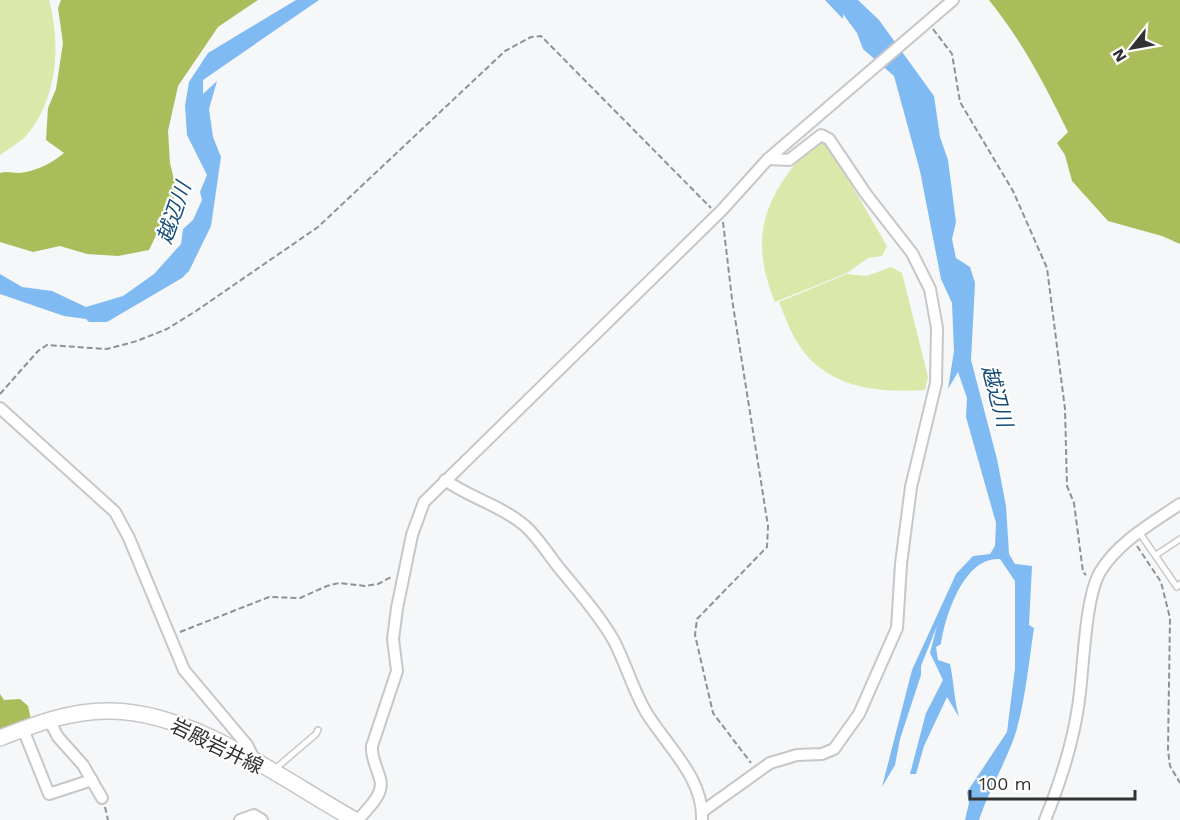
<svg xmlns="http://www.w3.org/2000/svg" width="1180" height="820" font-family="'Work Sans','Noto Sans JP',sans-serif">
  <style>
    .green { fill: #dae8a9 }
    .forest { fill: #aabd5a }
    .water { fill: #80baf2 }
    .lines { fill: none; stroke-linecap: round; stroke-linejoin: round }
    .lane-casing { stroke: #c5c7c9; stroke-width: 8 }
    .street-casing { stroke: #c5c7c9; stroke-width: 14 }
    .secondary-casing { stroke: #c5c7c9; stroke-width: 18 }
    .path { stroke: #909192; stroke-width: 2; stroke-dasharray: 6 3; stroke-linecap: butt }
    .lane { stroke: #fff; stroke-width: 5 }
    .street { stroke: #fff; stroke-width: 10 }
    .secondary { stroke: #fff; stroke-width: 15 }
    .labels { text-anchor: middle; stroke-width: 4.5; stroke-linejoin: round; paint-order: stroke }
    .street-label { font-size: 20px; fill: #313232; stroke: #fff }
    .water-label { font-size: 21px; font-style: italic; fill: #164c79; stroke: #fff }
  </style>
  <rect width="100%" height="100%" fill="#f5f7f9"/>
  <g class="green">
    <path d="M0,0H49C61,46 58,98 26,136C19,143 8,149 0,155Z"/>
    <path d="M823,141L827,143L887,246L882,256L868,258L847,273L775,302C755,253 757,215 789,172C797,161 810,147 823,141Z"/>
    <path d="M891,267L902,273L928,377L925,390C874,393 822,388 794,337C788,326 784,314 779,302L847,274L867,276Z"/>
  </g>
  <g class="forest">
    <path d="M61,0H258L218,27L178,86L168,131L170,163L177,192L149,250L118,256L87,254L60,246L33,252L0,242V173C7,171 12,173 19,173C35,172 52,163 64,153L46,140L48,108L56,89L63,43L58,8Z"/>
    <path d="M989,0H1180V244L1162,236L1108,221L1072,181L1065,155L1057,143L1068,132C1045,85 1022,41 989,0Z"/>
    <polygon points="0,694 4,700 20,699 28,706 31,719 0,729"/>
  </g>
  <g class="water">
    <polygon points="296,0 319,0 203,80 203,94 217,81 209,109 213,137 221,157 211,226 189,271 182,278 107,322 89,322 86,319 64,316 0,294 0,274 22,287 52,291 86,307 123,296 154,274 181,244 183,229 193,220 202,200 200,192 207,175 187,135 185,106 189,82 208,53"/>
    <path d="M825,0H858L879,20L934,96L940,137L948,160L956,222L952,239L956,258L970,267L975,283L971,360L997,459L1006,506L1009,554L1015,564L1032,566L1029,625L1034,628C1029,661 1024,714 1012,743C1002,769 988,793 979,820H965L969,803L967,792L1007,732L1015,668V581L1000,559C964,556 945,616 941,644L936,647L938,660L950,664C954,683 954,699 959,717L947,697L924,746L916,774H910L926,713L943,680L930,653L937,626L921,666V675L900,739L895,765L882,787L912,670L956,574L973,556L990,554L995,546L996,523L966,417L967,398L958,372L948,389L954,351L952,303L941,279L920,171L894,76L863,49L857,33L843,14V19Z"/>
  </g>
  <g class="lines">
    <defs>
      <g id="lane">
        <polyline points="1139,532 1177,587 1180,584"/>
        <polyline points="1156,555 1180,539"/>
        <polyline points="275,769 316,734 318,730"/>
      </g>
      <g id="street">
        <polyline points="0,408 115,512 129,538 184,670 247,745 255,761"/>
        <path d="M445,480C470,498 500,505 524,525C536,535 546,551 556,564C575,588 599,614 614,641C626,664 633,690 646,712C666,745 704,778 702,820"/>
        <polyline points="49,720 58,737 83,765 102,798"/>
        <polyline points="23,729 49,794 92,780"/>
        <polyline points="703,811 770,763 797,755 822,754 834,749 859,714 897,628 901,564 911,487 936,383 937,328 930,289 912,253 866,194 829,139 821,135 789,160 768,159"/>
        <polyline points="240,820 254,815 262,820"/>
        <path d="M358,820C367,809 385,794 380,779C377,766 371,759 372,746L397,671L393,639L397,608L412,535L424,502L722,210L768,159L953,0"/>
        <path d="M1045,820C1060,783 1072,747 1078,707C1084,671 1084,600 1100,572C1118,542 1152,523 1180,504"/>
      </g>
      <path id="secondary" d="M0,738C35,724 72,710 111,711C195,712 283,780 355,820"/>
    </defs>
    <use href="#lane" class="lane-casing"/>
    <use href="#street" class="street-casing"/>
    <use href="#secondary" class="secondary-casing"/>
    <g class="path">
      <polyline points="933,29 952,54 960,102 1013,191 1047,268 1065,409 1067,486 1074,503 1083,572 1086,575"/>
      <polyline points="723,222 732,299 768,526 767,547 697,619 695,635 713,713 751,763"/>
      <polyline points="0,394 38,351 47,345 107,349 137,341 167,329 196,311 318,227 505,51 531,37 541,36 711,208"/>
      <polyline points="1137,546 1161,582 1170,618 1168,750 1170,766 1180,783"/>
      <polyline points="180,632 269,597 300,598 327,586 339,583 365,586 378,584 393,576"/>
      <polyline points="105,807 108,820"/>
    </g>
    <use href="#lane" class="lane"/>
    <use href="#street" class="street"/>
    <use href="#secondary" class="secondary"/>
  </g>
  <g class="labels">
    <g class="street-label">
      <text transform="translate(217 746) rotate(26)" y="7">岩殿岩井線</text>
    </g>
    <g class="water-label">
      <text transform="translate(174 213) rotate(-71)" y="7">越辺川</text>
      <text transform="translate(997 396) rotate(75)" y="7">越辺川</text>
    </g>
  </g>
  <g transform="translate(1132 48) rotate(239)" stroke="#ffffff" stroke-width="4.5" paint-order="stroke">
  <path d="M0-4.5L10 22L0 15L-10 22Z" fill="#313232"/>
  <text y="-9" font-size="16" font-weight="bold" text-anchor="middle" fill="#313232">N</text>
  </g>
  <path d="M970 790v9h165v-9" fill="none" stroke="#313232" stroke-width="3"/>
  <text x="979" y="790" font-size="18" fill="#313232" stroke="#ffffff" stroke-width="4.5" paint-order="stroke">100 m</text>
</svg>
